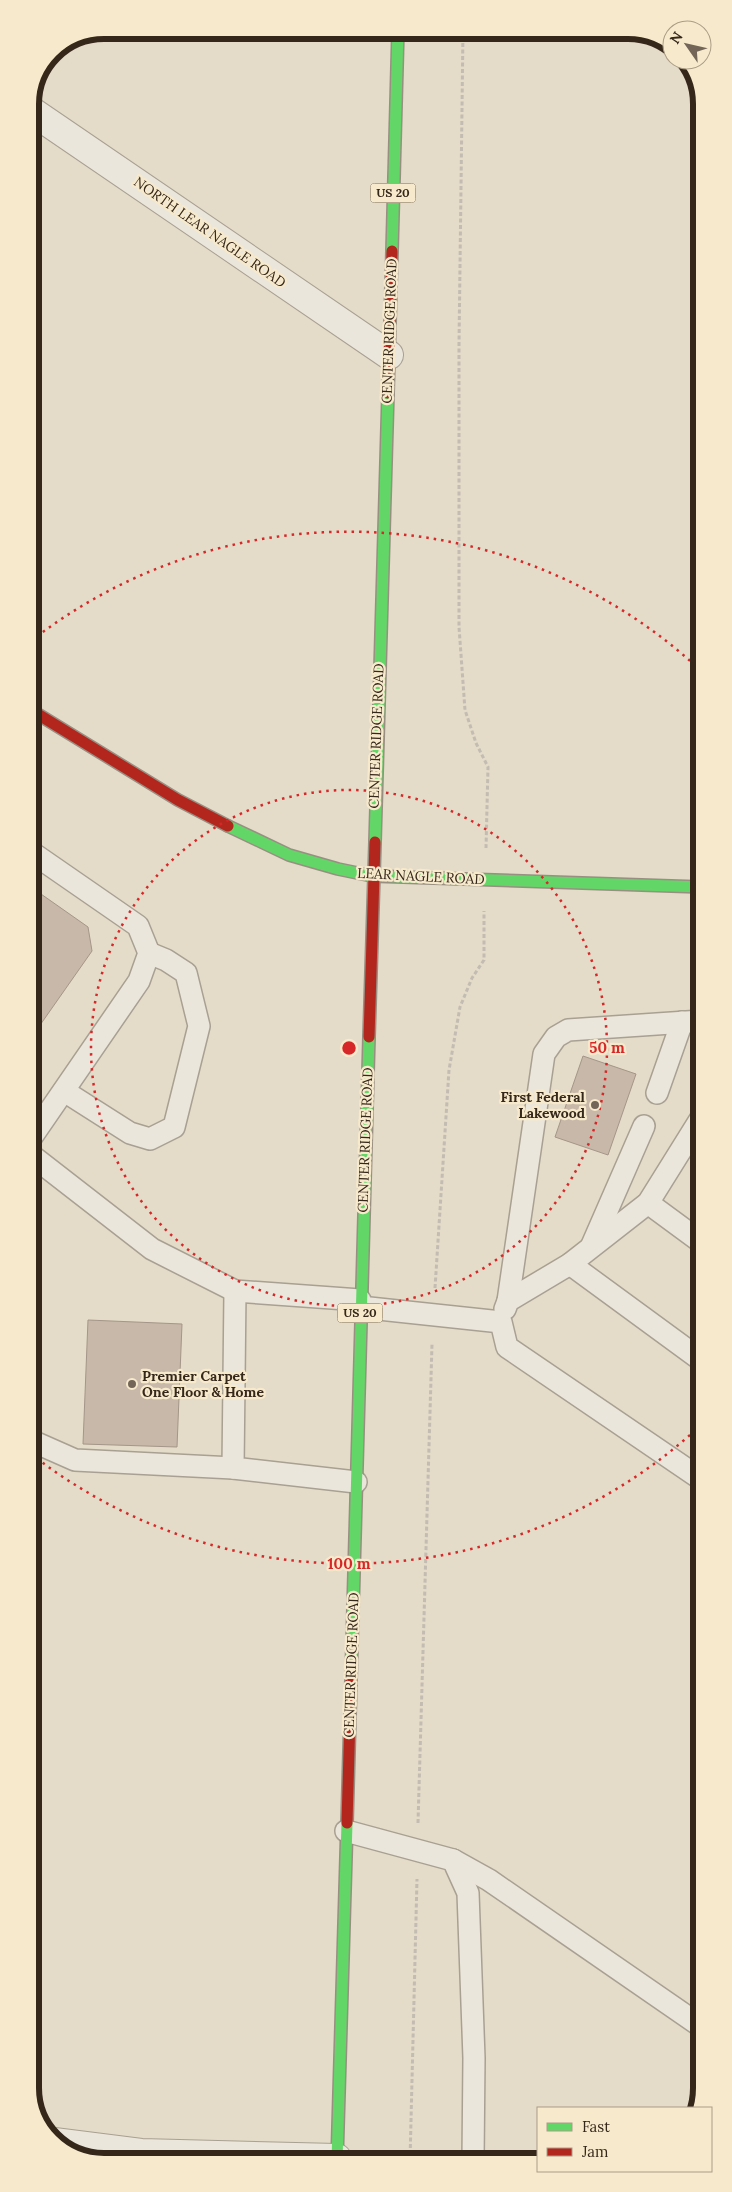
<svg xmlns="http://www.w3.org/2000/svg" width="732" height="2192" font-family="Lora,serif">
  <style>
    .building { fill: #c8b8a9; stroke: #a49688 }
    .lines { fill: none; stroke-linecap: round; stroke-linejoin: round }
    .lane-casing { stroke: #a8a092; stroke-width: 24 }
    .street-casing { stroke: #a8a092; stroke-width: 30 }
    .fast-casing { stroke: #988f82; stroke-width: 14 }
    .jam-casing { stroke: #988f82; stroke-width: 14 }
    .path { stroke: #c3bcb2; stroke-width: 3; stroke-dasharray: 4 2.5; stroke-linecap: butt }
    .lane { stroke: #ebe6db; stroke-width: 21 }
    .street { stroke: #ebe6db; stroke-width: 28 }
    .fast { stroke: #63d668; stroke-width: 11 }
    .jam { stroke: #b3261e; stroke-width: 11 }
    .ring { fill: none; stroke: #d62828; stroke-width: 2.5; stroke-dasharray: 2.5 5 }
    .poi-dot { fill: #736658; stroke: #f7eacc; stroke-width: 2 }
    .labels { text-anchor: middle; stroke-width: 4.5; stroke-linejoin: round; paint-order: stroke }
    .shield { fill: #f7eacc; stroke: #706250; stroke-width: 1 }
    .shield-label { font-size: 12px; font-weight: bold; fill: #36271b }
    .street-label { font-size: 14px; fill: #36271b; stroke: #f7eacc }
    .poi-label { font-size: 14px; font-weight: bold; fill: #36271b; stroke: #f7eacc; text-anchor: end }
    .rim { fill: none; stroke: #36271b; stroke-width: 6 }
    .centre { fill: #d62828; stroke: #f7eacc; stroke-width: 2.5 }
    .ring-label { font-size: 15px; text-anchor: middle; font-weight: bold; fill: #d62828; stroke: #f7eacc; stroke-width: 4.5; stroke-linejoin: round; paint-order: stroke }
  </style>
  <rect width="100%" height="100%" fill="#e4dbc8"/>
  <g class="building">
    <polygon points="31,887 88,927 92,951 31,1038"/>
    <polygon points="583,1056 636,1074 608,1155 555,1137"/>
    <polygon points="88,1320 182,1324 177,1447 83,1444"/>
  </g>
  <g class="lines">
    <defs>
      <g id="lane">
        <polyline points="31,852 138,926 149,953 139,981 31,1138"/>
        <polyline points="64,1091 130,1133 150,1139 174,1127 199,1026 186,973 166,960 149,953"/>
        <polyline points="657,1093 682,1022"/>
        <polyline points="31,1155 152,1249 235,1291 360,1300"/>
        <polyline points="648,1203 701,1242"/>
        <polyline points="592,1245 644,1126"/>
        <polyline points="570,1264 701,1360"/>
        <polyline points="235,1291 233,1468 356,1482"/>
        <polyline points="508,1301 544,1054 556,1037 568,1030 701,1021"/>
        <polyline points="360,1307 501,1322 507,1347 701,1479"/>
        <polyline points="505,1309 508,1301 570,1264 648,1203 701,1118"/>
        <polyline points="32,1441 75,1460 233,1468"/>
        <polyline points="346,1831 453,1860 468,1893 474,2058 473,2160"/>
        <polyline points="453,1860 489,1880 702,2027"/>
      </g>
      <g id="street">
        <polyline points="30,110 389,355"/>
        <polyline points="54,2142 141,2153 337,2158"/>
      </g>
      <g id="fast">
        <polyline points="392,251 398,30"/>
        <polyline points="228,826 289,855 338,869 372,876 701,887"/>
        <polyline points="375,842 388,393"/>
        <polyline points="351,1680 369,1037"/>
        <polyline points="337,2161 347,1823"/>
      </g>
      <g id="jam">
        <polyline points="388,393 392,251"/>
        <polyline points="31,710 178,800 228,826"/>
        <polyline points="369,1037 375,842"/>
        <polyline points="347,1823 351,1680"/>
      </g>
    </defs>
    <use href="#lane" class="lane-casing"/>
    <use href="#street" class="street-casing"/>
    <use href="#fast" class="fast-casing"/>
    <use href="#jam" class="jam-casing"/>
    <g class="path">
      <polyline points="463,30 459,345 459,627 465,710 476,743 488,767 486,848"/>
      <polyline points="435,1288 449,1070 460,1007 472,978 484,960 484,911"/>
      <polyline points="418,1823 432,1344"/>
      <polyline points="410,2161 417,1879"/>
    </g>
    <use href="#lane" class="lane"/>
    <use href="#street" class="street"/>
    <use href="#fast" class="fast"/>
    <use href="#jam" class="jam"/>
  </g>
  <g class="ring">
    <circle cx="349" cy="1048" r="258"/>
    <path d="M701 1425A516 516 0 0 1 35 1457M31 641A516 516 0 0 1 698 668"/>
  </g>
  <g class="poi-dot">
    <circle cx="595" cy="1105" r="5"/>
    <circle cx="132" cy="1384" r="5"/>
  </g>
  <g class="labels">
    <g class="shield">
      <rect x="370.5" y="183.5" width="45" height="19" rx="4"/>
      <rect x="337.5" y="1303.5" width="45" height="19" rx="4"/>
    </g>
    <g class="shield-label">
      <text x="393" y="197">US 20</text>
      <text x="360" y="1317">US 20</text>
    </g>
    <g class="street-label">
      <text transform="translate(210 232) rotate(35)" y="5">NORTH LEAR NAGLE ROAD</text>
      <text transform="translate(389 331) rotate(-88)" y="5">CENTER RIDGE ROAD</text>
      <text transform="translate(376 736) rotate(-88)" y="5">CENTER RIDGE ROAD</text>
      <text transform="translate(421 876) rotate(3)" y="5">LEAR NAGLE ROAD</text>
      <text transform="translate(365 1140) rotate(-88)" y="5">CENTER RIDGE ROAD</text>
      <text transform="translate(351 1665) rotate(-88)" y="5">CENTER RIDGE ROAD</text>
    </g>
    <g class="poi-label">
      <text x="585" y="1102">First Federal<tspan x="585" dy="16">Lakewood</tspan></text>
      <text x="142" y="1381" text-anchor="start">Premier Carpet<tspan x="142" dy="16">One Floor &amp; Home</tspan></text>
    </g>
  </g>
  <path d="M0 0H732V2192H0ZM104 39H628A65 65 0 0 1 693 104V2088A65 65 0 0 1 628 2153H104A65 65 0 0 1 39 2088V104A65 65 0 0 1 104 39Z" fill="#f7eacc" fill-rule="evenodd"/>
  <path class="rim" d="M104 39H628A65 65 0 0 1 693 104V2088A65 65 0 0 1 628 2153H104A65 65 0 0 1 39 2088V104A65 65 0 0 1 104 39Z"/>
  <circle cx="349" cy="1048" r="8" class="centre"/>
  <g class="ring-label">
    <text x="607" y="1053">50 m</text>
    <text x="349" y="1569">100 m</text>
  </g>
  <rect x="537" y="2107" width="175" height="65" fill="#f7eacc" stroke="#aa9c85"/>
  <rect x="547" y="2123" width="25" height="8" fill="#63d668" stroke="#aa9c85"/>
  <text x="582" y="2132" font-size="15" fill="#36271b">Fast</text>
  <rect x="547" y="2148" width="25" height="8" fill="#b3261e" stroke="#aa9c85"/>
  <text x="582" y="2157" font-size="15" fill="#36271b">Jam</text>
  <g transform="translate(687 45) rotate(304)"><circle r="24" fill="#f7eacc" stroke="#aa9c85"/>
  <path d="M0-4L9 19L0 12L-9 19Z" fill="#736658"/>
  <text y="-8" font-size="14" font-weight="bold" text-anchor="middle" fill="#36271b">N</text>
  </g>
</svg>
